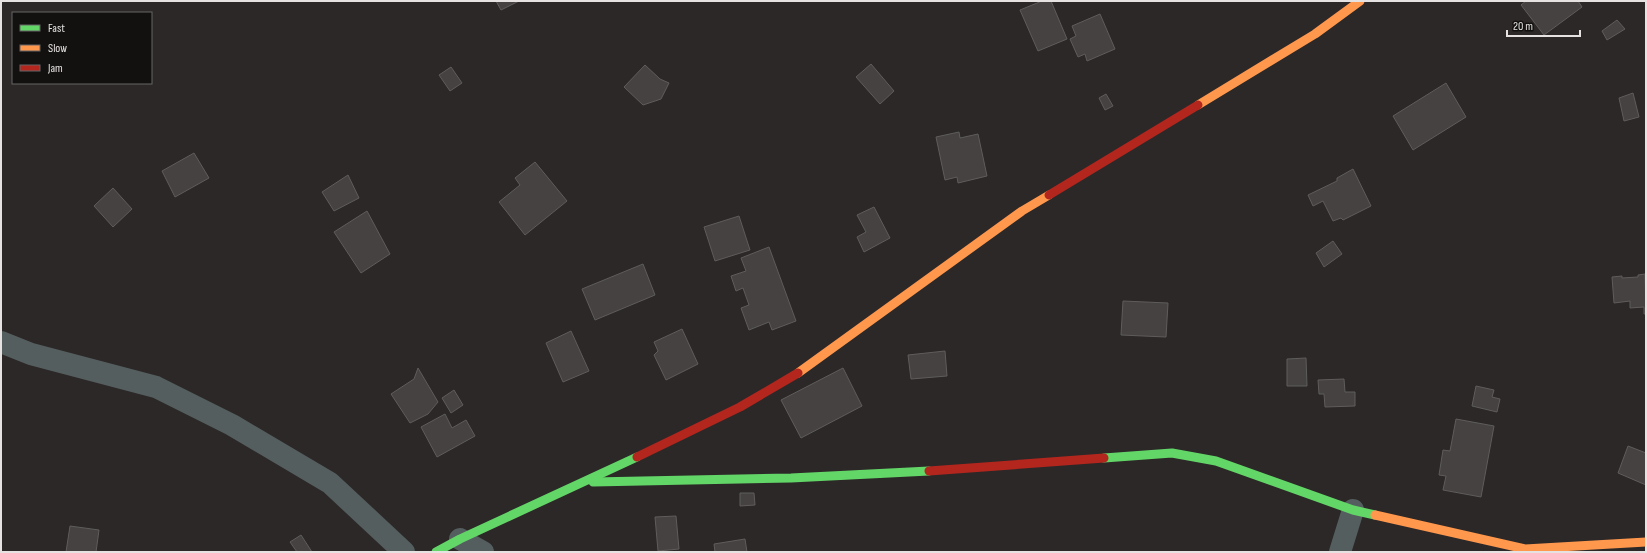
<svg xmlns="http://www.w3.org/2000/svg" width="1647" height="553" font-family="'Sofia Sans Condensed',sans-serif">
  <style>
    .building { fill: #464242; stroke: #5f5c5c }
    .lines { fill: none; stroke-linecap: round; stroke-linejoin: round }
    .street { stroke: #555e5f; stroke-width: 22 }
    .fast { stroke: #63d668; stroke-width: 9 }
    .slow { stroke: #ff974d; stroke-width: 9 }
    .jam { stroke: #b3261e; stroke-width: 9 }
  </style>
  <rect width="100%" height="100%" fill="#2c2828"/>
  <g class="building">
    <polygon points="496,1 519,1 501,10"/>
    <polygon points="1042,1 1051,1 1067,39 1038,51 1020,10"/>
    <polygon points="1526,1 1578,1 1582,7 1544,35 1521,5"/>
    <polygon points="1100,14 1115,49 1087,61 1085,54 1078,57 1070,39 1076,36 1072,26"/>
    <polygon points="1617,20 1625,29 1607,40 1602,31"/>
    <polygon points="871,64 894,91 880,104 856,77"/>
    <polygon points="645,65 660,79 669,83 661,99 643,105 624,87"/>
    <polygon points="451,67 462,83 450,91 439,75"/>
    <polygon points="1446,83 1466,117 1413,150 1393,116"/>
    <polygon points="1633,93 1639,117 1624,121 1619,98"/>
    <polygon points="1106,94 1113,106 1105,110 1099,98"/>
    <polygon points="959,132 960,138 978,134 987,176 958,183 957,177 945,180 936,137"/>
    <polygon points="194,153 209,178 175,197 162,171"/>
    <polygon points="535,162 567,201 525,235 499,202 520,185 515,178"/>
    <polygon points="1353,169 1371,206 1343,220 1341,218 1333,221 1323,201 1313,206 1308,195 1337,181 1337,178"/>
    <polygon points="348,175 359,198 334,211 322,192"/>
    <polygon points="113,188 132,209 113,227 94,206"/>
    <polygon points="874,207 890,238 864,252 857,237 866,232 857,215"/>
    <polygon points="367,211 390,254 361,273 334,232"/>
    <polygon points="739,216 750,250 715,261 704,227"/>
    <polygon points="1333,241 1342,254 1324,267 1316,253"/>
    <polygon points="769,247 796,321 772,330 769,322 749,330 741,308 749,305 743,288 736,291 731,276 746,271 741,258"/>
    <polygon points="643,264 655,295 595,320 582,289"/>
    <polygon points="1645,274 1646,314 1644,314 1644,307 1630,308 1630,301 1614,303 1612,277 1622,276 1622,278 1638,277 1638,275"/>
    <polygon points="1123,301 1168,303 1166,337 1121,335"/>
    <polygon points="682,329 698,364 666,380 654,355 658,351 654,342"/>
    <polygon points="571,331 589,371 563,382 546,343"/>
    <polygon points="945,351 947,376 911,379 908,355"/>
    <polygon points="1306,358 1307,386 1287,386 1287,359"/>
    <polygon points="418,368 438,402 428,414 410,423 391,394 414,379"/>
    <polygon points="843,368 862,406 801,438 781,400"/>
    <polygon points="1344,379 1345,392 1355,392 1355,406 1325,407 1324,394 1319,394 1318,380"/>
    <polygon points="1476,386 1494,390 1492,397 1500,399 1497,412 1472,406"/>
    <polygon points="454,390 463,405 451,413 442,398"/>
    <polygon points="445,414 452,428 466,420 475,436 437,457 421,427"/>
    <polygon points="1456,419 1494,426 1481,497 1443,490 1446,476 1439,475 1443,450 1450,451"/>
    <polygon points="1628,446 1646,453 1646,485 1618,473"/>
    <polygon points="740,493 754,493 755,505 740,506"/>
    <polygon points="676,516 679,549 658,551 655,517"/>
    <polygon points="70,526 99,530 96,552 66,552"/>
    <polygon points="301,535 312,552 297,552 290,542"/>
    <polygon points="745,539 747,552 715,552 714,544"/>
  </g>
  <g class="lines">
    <g class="street">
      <polyline points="1,342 31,354 156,387 232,425 330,483 404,552"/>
      <polyline points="460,539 483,552"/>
      <polyline points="1340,552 1353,510"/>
    </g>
    <g class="fast">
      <polyline points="1104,458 1172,453 1216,461 1353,510 1375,515"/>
      <polyline points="593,482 791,478 929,471"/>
      <polyline points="436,552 460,539 637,457"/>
    </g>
    <g class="slow">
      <polyline points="1198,105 1315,34 1360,1"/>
      <polyline points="798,373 1022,211 1049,195"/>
      <polyline points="1375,515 1525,549 1646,542"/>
    </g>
    <g class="jam">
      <polyline points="1049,195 1198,105"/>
      <polyline points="637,457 740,407 798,373"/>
      <polyline points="929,471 1104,458"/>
    </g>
  </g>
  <rect width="1647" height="553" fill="none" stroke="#e6e2e2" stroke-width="4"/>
  <rect x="12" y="12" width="140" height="72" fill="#131010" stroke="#676464"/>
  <rect x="20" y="25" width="20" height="6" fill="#63d668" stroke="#676464"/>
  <text x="48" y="32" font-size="12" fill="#e6e2e2">Fast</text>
  <rect x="20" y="45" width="20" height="6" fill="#ff974d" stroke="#676464"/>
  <text x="48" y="52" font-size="12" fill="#e6e2e2">Slow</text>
  <rect x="20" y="65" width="20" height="6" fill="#b3261e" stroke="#676464"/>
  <text x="48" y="72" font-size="12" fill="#e6e2e2">Jam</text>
  <path d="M1507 30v6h73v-6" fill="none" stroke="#e6e2e2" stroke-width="2"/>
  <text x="1513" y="30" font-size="12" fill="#e6e2e2" stroke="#131010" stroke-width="3" paint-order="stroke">20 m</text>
</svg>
